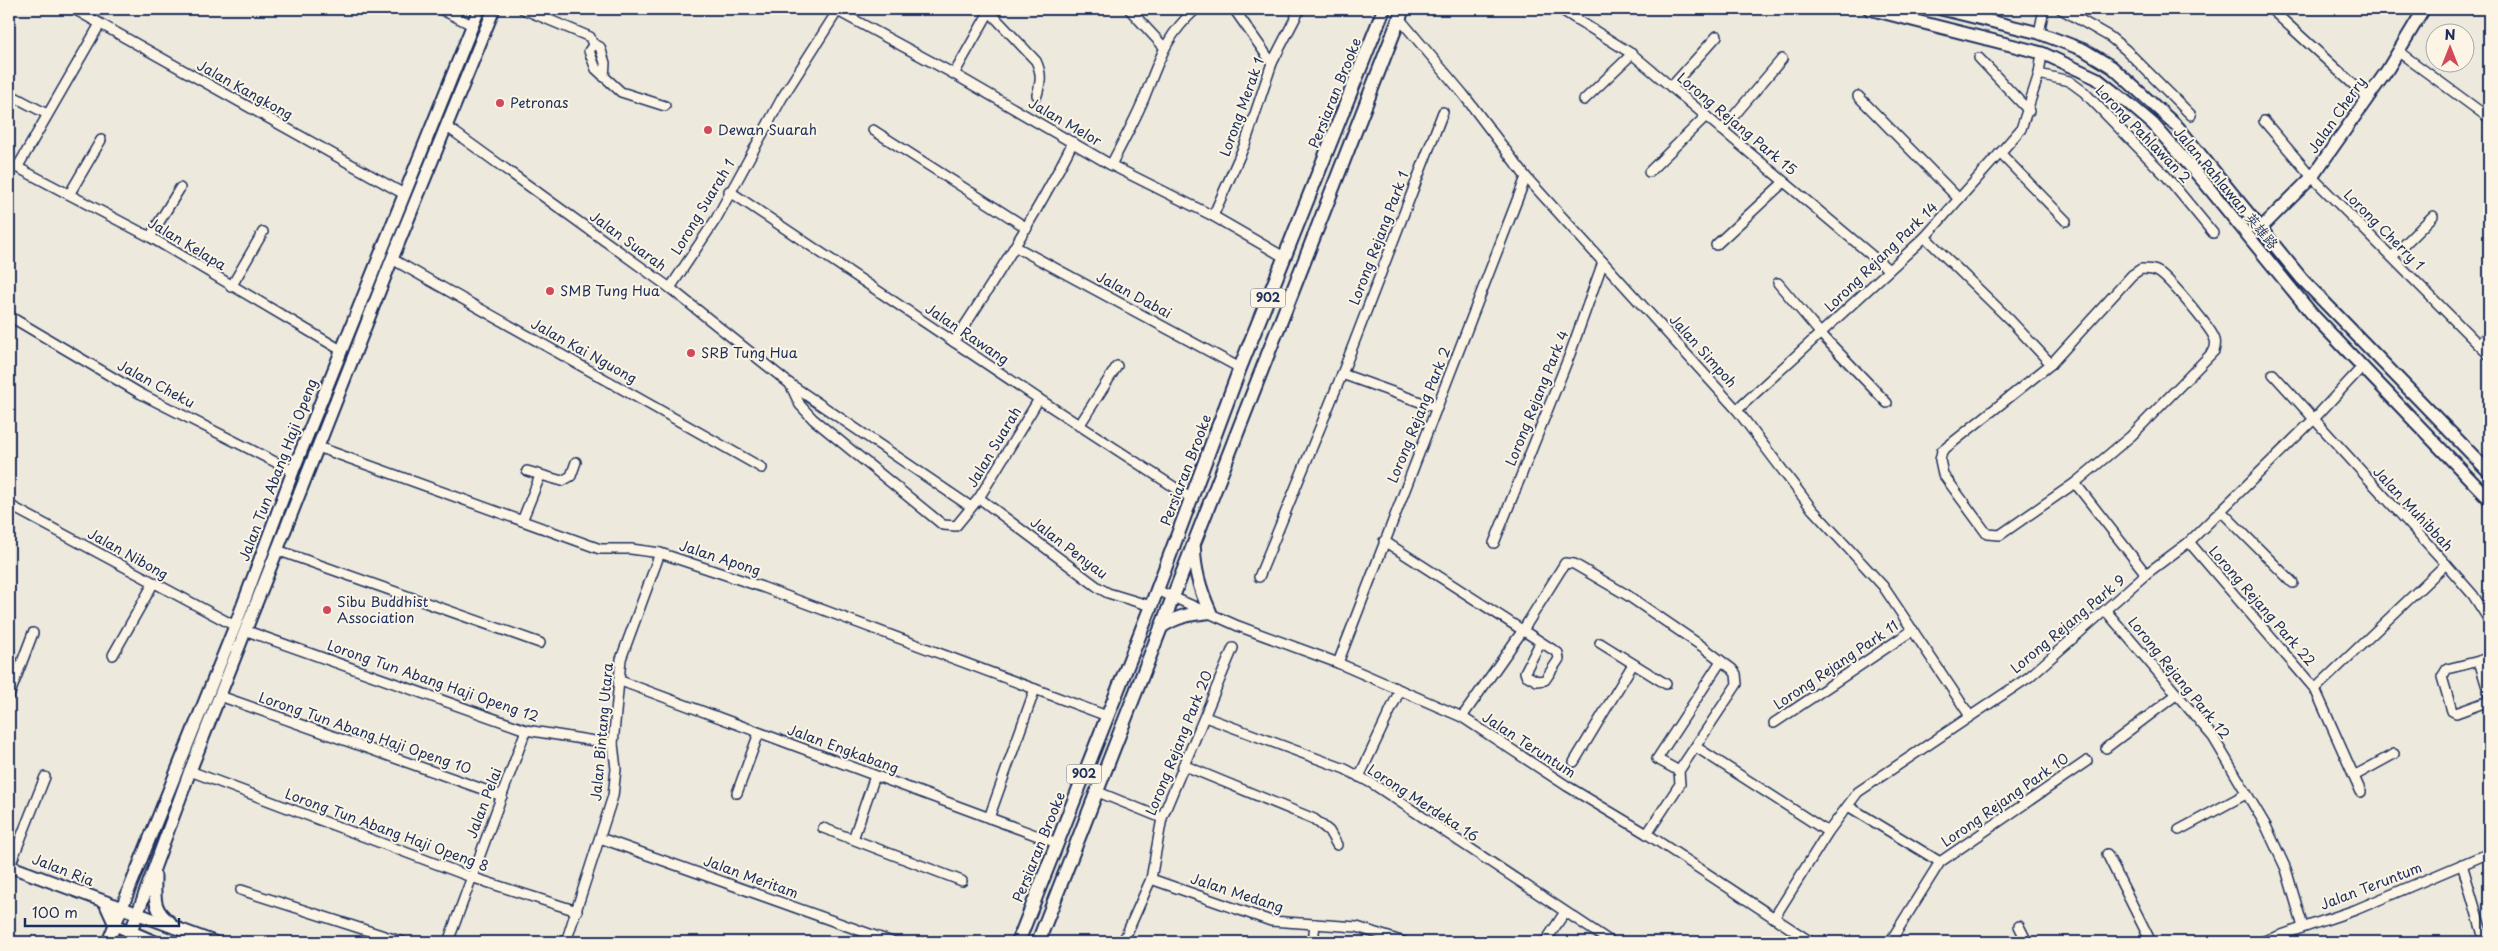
<svg xmlns="http://www.w3.org/2000/svg" width="2498" height="951" font-family="'Playpen Sans','LXGW WenKai TC',sans-serif">
  <style>
    .lines { fill: none; stroke-linecap: round; stroke-linejoin: round }
    .street-casing { stroke: #1b2f5e; stroke-width: 12 }
    .secondary-casing { stroke: #1b2f5e; stroke-width: 15 }
    .primary-casing { stroke: #1b2f5e; stroke-width: 16 }
    .street { stroke: #fcf5e5; stroke-width: 9 }
    .secondary { stroke: #fcf5e5; stroke-width: 11 }
    .primary { stroke: #fcf5e5; stroke-width: 12 }
    .poi-dot { fill: #d1495b; stroke: #fcf5e5; stroke-width: 2 }
    .labels { text-anchor: middle; stroke-width: 4; stroke-linejoin: round; paint-order: stroke }
    .shield { fill: #fcf5e5; stroke: #5e6a86; stroke-width: 1 }
    .shield-label { font-size: 12px; font-weight: bold; fill: #1b2f5e }
    .street-label { font-size: 14px; fill: #1b2f5e; stroke: #fcf5e5 }
    .poi-label { font-size: 14px; fill: #1b2f5e; stroke: #fcf5e5; text-anchor: start }
  </style>
  <rect width="100%" height="100%" fill="#eee9dd"/>
  <filter id="ink" filterUnits="userSpaceOnUse"><feTurbulence type="fractalNoise" baseFrequency=".02" numOctaves="2"/><feDisplacementMap in="SourceGraphic" scale="10" xChannelSelector="R" yChannelSelector="G"/><feConvolveMatrix kernelMatrix="1 2 1 2 8 2 1 2 1" color-interpolation-filters="sRGB"/></filter>
  <g filter="url(#ink)">
    <g class="lines">
      <defs>
        <g id="street">
          <polyline points="74,9 404,194"/>
          <polyline points="440,9 472,25"/>
          <polyline points="523,9 590,37 593,45"/>
          <polyline points="834,9 954,74 1111,165 1213,216 1284,257"/>
          <path d="M987,9L1036,61C1042,74 1041,81 1037,95"/>
          <polyline points="1129,9 1164,47"/>
          <polyline points="1234,9 1272,63"/>
          <polyline points="1560,9 1632,54 1889,270"/>
          <polyline points="2061,9 2110,37 2126,50 2191,115"/>
          <polyline points="2271,9 2367,97"/>
          <polyline points="1399,18 1463,94 1526,177 1737,410 1812,509 1883,586 1970,716"/>
          <polyline points="2039,33 2044,9"/>
          <polyline points="2399,52 2489,118"/>
          <polyline points="1979,58 2029,111"/>
          <polyline points="954,74 989,12"/>
          <polyline points="2039,74 2069,81 2084,92 2166,176 2213,233"/>
          <polyline points="604,77 605,63 600,47 594,44 589,51 596,69 621,92 665,106"/>
          <polyline points="1671,87 1717,36"/>
          <polyline points="9,94 47,114"/>
          <polyline points="1858,96 1959,199"/>
          <polyline points="1584,100 1632,54"/>
          <polyline points="2264,121 2312,177 2489,355"/>
          <polyline points="446,126 670,288 790,384 971,507"/>
          <polyline points="873,130 1027,228"/>
          <polyline points="1722,130 1782,59"/>
          <polyline points="2000,153 2066,221"/>
          <polyline points="9,163 150,237 341,350"/>
          <path d="M1111,165C1121,145 1133,124 1142,103C1158,65 1163,38 1196,9"/>
          <polyline points="17,168 100,24"/>
          <polyline points="1649,172 1706,116"/>
          <polyline points="729,191 1039,399 1191,498"/>
          <polyline points="70,193 101,140"/>
          <polyline points="1213,216 1245,144 1272,63 1300,9"/>
          <polyline points="150,237 180,188"/>
          <polyline points="1925,237 2010,320 2051,364"/>
          <polyline points="1716,245 1784,182"/>
          <polyline points="1016,247 1240,368"/>
          <polyline points="2393,256 2433,216"/>
          <polyline points="392,259 762,468"/>
          <path d="M2141,269C2148,269 2154,269 2160,273C2170,280 2213,330 2215,340C2216,343 2215,348 2214,351L2131,436L2075,483L2000,535L1987,534L1943,474L1940,460L1942,451L2051,364L2132,275Z"/>
          <polyline points="1778,283 1821,334 1887,403"/>
          <polyline points="231,287 263,232"/>
          <polyline points="670,288 716,219 782,98 838,10"/>
          <polyline points="9,316 141,394 293,471"/>
          <path d="M954,342C997,277 1038,212 1073,142"/>
          <polyline points="2479,344 2489,334"/>
          <polyline points="1342,374 1437,408"/>
          <polyline points="2273,374 2446,564 2473,595 2489,620"/>
          <polyline points="790,384 800,405 813,419 943,525 956,526 979,498 1039,399"/>
          <polyline points="1737,410 1925,237 2000,153 2021,129 2039,74 2042,53"/>
          <polyline points="1079,426 1117,366"/>
          <polyline points="318,447 600,549 631,549 660,553 762,587 1107,716"/>
          <polyline points="527,471 562,481 571,476 576,462"/>
          <polyline points="2075,483 2146,574"/>
          <polyline points="979,498 1099,588 1108,593 1151,606"/>
          <polyline points="9,505 235,626"/>
          <polyline points="2221,511 2293,583"/>
          <polyline points="522,521 540,476"/>
          <polyline points="1384,541 1558,653 1559,659 1545,680 1537,681 1526,675 1525,672 1540,643"/>
          <polyline points="2189,542 2315,689 2361,792"/>
          <polyline points="1494,543 1570,354 1603,262"/>
          <polyline points="277,550 540,643"/>
          <polyline points="1259,577 1342,374 1443,112"/>
          <polyline points="1157,590 1238,626 1338,663 1462,717 1567,786 1647,834 1811,942"/>
          <polyline points="2106,611 2213,737 2266,826 2286,869 2303,927"/>
          <polyline points="247,631 526,730 613,744"/>
          <polyline points="1600,643 1666,684"/>
          <polyline points="113,655 153,584"/>
          <polyline points="2489,657 2479,661 2489,694"/>
          <polyline points="2479,661 2447,669 2442,677 2452,711 2456,713 2489,701"/>
          <polyline points="1338,663 1526,177"/>
          <polyline points="618,680 1057,843"/>
          <polyline points="2315,689 2446,564"/>
          <polyline points="9,696 33,633"/>
          <polyline points="220,696 502,796"/>
          <polyline points="1205,717 1345,769 1373,784 1611,942"/>
          <polyline points="1462,717 1523,630 1565,563 1574,564 1627,595 1703,647 1732,669 1736,674 1737,684 1679,771 1680,784 1647,834"/>
          <polyline points="1774,723 1913,630"/>
          <polyline points="1696,747 1828,832"/>
          <polyline points="2106,748 2176,695"/>
          <polyline points="1574,762 1633,664"/>
          <polyline points="1183,765 1314,819 1329,831 1337,845"/>
          <polyline points="190,771 471,877 577,911"/>
          <polyline points="1679,771 1657,759 1721,661"/>
          <polyline points="2354,776 2394,754"/>
          <polyline points="1359,777 1400,690"/>
          <polyline points="1098,792 1162,818"/>
          <polyline points="737,793 759,733"/>
          <polyline points="1848,806 1940,862"/>
          <polyline points="989,818 1035,689"/>
          <polyline points="823,828 962,881"/>
          <polyline points="2179,830 2246,794"/>
          <polyline points="600,838 892,942"/>
          <polyline points="853,839 875,776"/>
          <polyline points="2107,854 2151,942"/>
          <polyline points="2462,864 2485,942"/>
          <polyline points="9,868 45,777"/>
          <polyline points="1151,879 1271,921 1357,927 1404,942"/>
          <polyline points="241,890 403,942"/>
          <polyline points="1774,918 1828,832 1858,792 2029,677 2146,574 2189,542 2313,420 2362,367"/>
          <polyline points="2019,926 2027,942"/>
          <polyline points="448,942 526,730"/>
          <polyline points="566,942 613,796 616,769 613,744 621,659 660,553"/>
          <polyline points="1123,942 1151,879 1162,818 1233,648"/>
          <polyline points="1313,942 1315,924"/>
          <polyline points="1545,942 1565,912"/>
          <polyline points="1890,942 1940,862 2087,761"/>
          <polyline points="2261,942 2355,910 2489,853"/>
        </g>
        <g id="secondary">
          <polyline points="1869,9 2042,53 2096,78 2133,107 2153,124 2204,182 2312,314 2489,499"/>
          <polyline points="1941,9 2039,33 2084,50 2112,67 2178,127 2302,279 2489,472"/>
          <polyline points="2261,228 2312,177 2386,72 2424,9"/>
          <polyline points="9,866 214,942"/>
          <path d="M155,876C155,897 152,909 170,922"/>
          <polyline points="105,903 115,925 155,942"/>
          <polyline points="108,942 235,626 293,471 479,9"/>
          <polyline points="127,942 190,771 392,259 494,9"/>
        </g>
        <g id="primary">
          <path d="M1161,627C1177,616 1191,614 1210,612C1201,592 1194,570 1194,548"/>
          <polyline points="1018,942 1151,606 1240,368 1384,9"/>
          <polyline points="1038,942 1403,9"/>
        </g>
      </defs>
      <use href="#street" class="street-casing"/>
      <use href="#secondary" class="secondary-casing"/>
      <use href="#primary" class="primary-casing"/>
      <use href="#street" class="street"/>
      <use href="#secondary" class="secondary"/>
      <use href="#primary" class="primary"/>
    </g>
  </g>
  <g class="poi-dot">
    <circle cx="500" cy="103" r="5"/>
    <circle cx="708" cy="130" r="5"/>
    <circle cx="550" cy="291" r="5"/>
    <circle cx="691" cy="353" r="5"/>
    <circle cx="327" cy="610" r="5"/>
  </g>
  <g class="labels">
    <g class="shield">
      <rect x="1250.5" y="288.5" width="35" height="19" rx="4"/>
      <rect x="1066.5" y="764.5" width="35" height="19" rx="4"/>
    </g>
    <g class="shield-label">
      <text x="1268" y="302">902</text>
      <text x="1084" y="778">902</text>
    </g>
    <g class="street-label">
      <text transform="translate(245 90) rotate(29)" y="5">Jalan Kangkong</text>
      <text transform="translate(1335 93) rotate(-68)" y="5">Persiaran Brooke</text>
      <text transform="translate(1242 107) rotate(-70)" y="5">Lorong Merak 1</text>
      <text transform="translate(2337 115) rotate(-55)" y="5">Jalan Cherry</text>
      <text transform="translate(1065 122) rotate(30)" y="5">Jalan Melor</text>
      <text transform="translate(1737 124) rotate(40)" y="5">Lorong Rejang Park 15</text>
      <text transform="translate(2143 134) rotate(46)" y="5">Lorong Pahlawan 2</text>
      <text transform="translate(2226 188) rotate(50)" y="5">Jalan Pahlawan 英雄路</text>
      <text transform="translate(703 207) rotate(-59)" y="5">Lorong Suarah 1</text>
      <text transform="translate(2384 230) rotate(45)" y="5">Lorong Cherry 1</text>
      <text transform="translate(1379 238) rotate(-69)" y="5">Lorong Rejang Park 1</text>
      <text transform="translate(628 241) rotate(36)" y="5">Jalan Suarah</text>
      <text transform="translate(187 244) rotate(31)" y="5">Jalan Kelapa</text>
      <text transform="translate(1881 257) rotate(-44)" y="5">Lorong Rejang Park 14</text>
      <text transform="translate(1134 295) rotate(28)" y="5">Jalan Dabai</text>
      <text transform="translate(967 334) rotate(34)" y="5">Jalan Rawang</text>
      <text transform="translate(584 351) rotate(29)" y="5">Jalan Kai Nguong</text>
      <text transform="translate(1703 351) rotate(48)" y="5">Jalan Simpoh</text>
      <text transform="translate(156 384) rotate(28)" y="5">Jalan Cheku</text>
      <text transform="translate(1537 398) rotate(-68)" y="5">Lorong Rejang Park 4</text>
      <text transform="translate(1419 415) rotate(-68)" y="5">Lorong Rejang Park 2</text>
      <text transform="translate(994 447) rotate(-59)" y="5">Jalan Suarah</text>
      <text transform="translate(278 470) rotate(-69)" y="5">Jalan Tun Abang Haji Openg</text>
      <text transform="translate(1186 470) rotate(-69)" y="5">Persiaran Brooke</text>
      <text transform="translate(2413 509) rotate(47)" y="5">Jalan Muhibbah</text>
      <text transform="translate(1069 548) rotate(37)" y="5">Jalan Penyau</text>
      <text transform="translate(128 554) rotate(29)" y="5">Jalan Nibong</text>
      <text transform="translate(720 558) rotate(18)" y="5">Jalan Apong</text>
      <text transform="translate(2262 606) rotate(49)" y="5">Lorong Rejang Park 22</text>
      <text transform="translate(2068 624) rotate(-40)" y="5">Lorong Rejang Park 9</text>
      <text transform="translate(1836 665) rotate(-34)" y="5">Lorong Rejang Park 11</text>
      <text transform="translate(2179 678) rotate(51)" y="5">Lorong Rejang Park 12</text>
      <text transform="translate(433 681) rotate(19)" y="5">Lorong Tun Abang Haji Openg 12</text>
      <text transform="translate(602 732) rotate(-85)" y="5">Jalan Bintang Utara</text>
      <text transform="translate(365 733) rotate(19)" y="5">Lorong Tun Abang Haji Openg 10</text>
      <text transform="translate(1179 743) rotate(-68)" y="5">Lorong Rejang Park 20</text>
      <text transform="translate(1529 745) rotate(33)" y="5">Jalan Teruntum</text>
      <text transform="translate(843 749) rotate(20)" y="5">Jalan Engkabang</text>
      <text transform="translate(2005 800) rotate(-35)" y="5">Lorong Rejang Park 10</text>
      <text transform="translate(484 803) rotate(-69)" y="5">Jalan Pelai</text>
      <text transform="translate(1423 803) rotate(33)" y="5">Lorong Merdeka 16</text>
      <text transform="translate(387 830) rotate(20)" y="5">Lorong Tun Abang Haji Openg 8</text>
      <text transform="translate(1039 847) rotate(-68)" y="5">Persiaran Brooke</text>
      <text transform="translate(63 870) rotate(21)" y="5">Jalan Ria</text>
      <text transform="translate(751 877) rotate(20)" y="5">Jalan Meritam</text>
      <text transform="translate(2371 886) rotate(-21)" y="5">Jalan Teruntum</text>
      <text transform="translate(1237 893) rotate(18)" y="5">Jalan Medang</text>
    </g>
    <g class="poi-label">
      <text x="510" y="108">Petronas</text>
      <text x="718" y="135">Dewan Suarah</text>
      <text x="560" y="296">SMB Tung Hua</text>
      <text x="701" y="358">SRB Tung Hua</text>
      <text x="337" y="607">Sibu Buddhist<tspan x="337" dy="16">Association</tspan></text>
    </g>
  </g>
  <rect width="2498" height="951" fill="none" stroke="#fcf5e5" stroke-width="30"/>
  <rect x="15" y="15" width="2468" height="921" fill="none" stroke="#1b2f5e" stroke-width="2" filter="url(#ink)"/>
  <g transform="translate(2450 48)"><circle r="24" fill="#fcf5e5" stroke="#a2a6af"/>
  <path d="M0-4L9 19L0 12L-9 19Z" fill="#d1495b"/>
  <text y="-8" font-size="14" font-weight="bold" text-anchor="middle" fill="#1b2f5e">N</text>
  </g>
  <path d="M25 918v8h154v-8" fill="none" stroke="#1b2f5e" stroke-width="2.5"/>
  <text x="32" y="918" font-size="15" fill="#1b2f5e" stroke="#fcf5e5" stroke-width="4" paint-order="stroke">100 m</text>
</svg>
